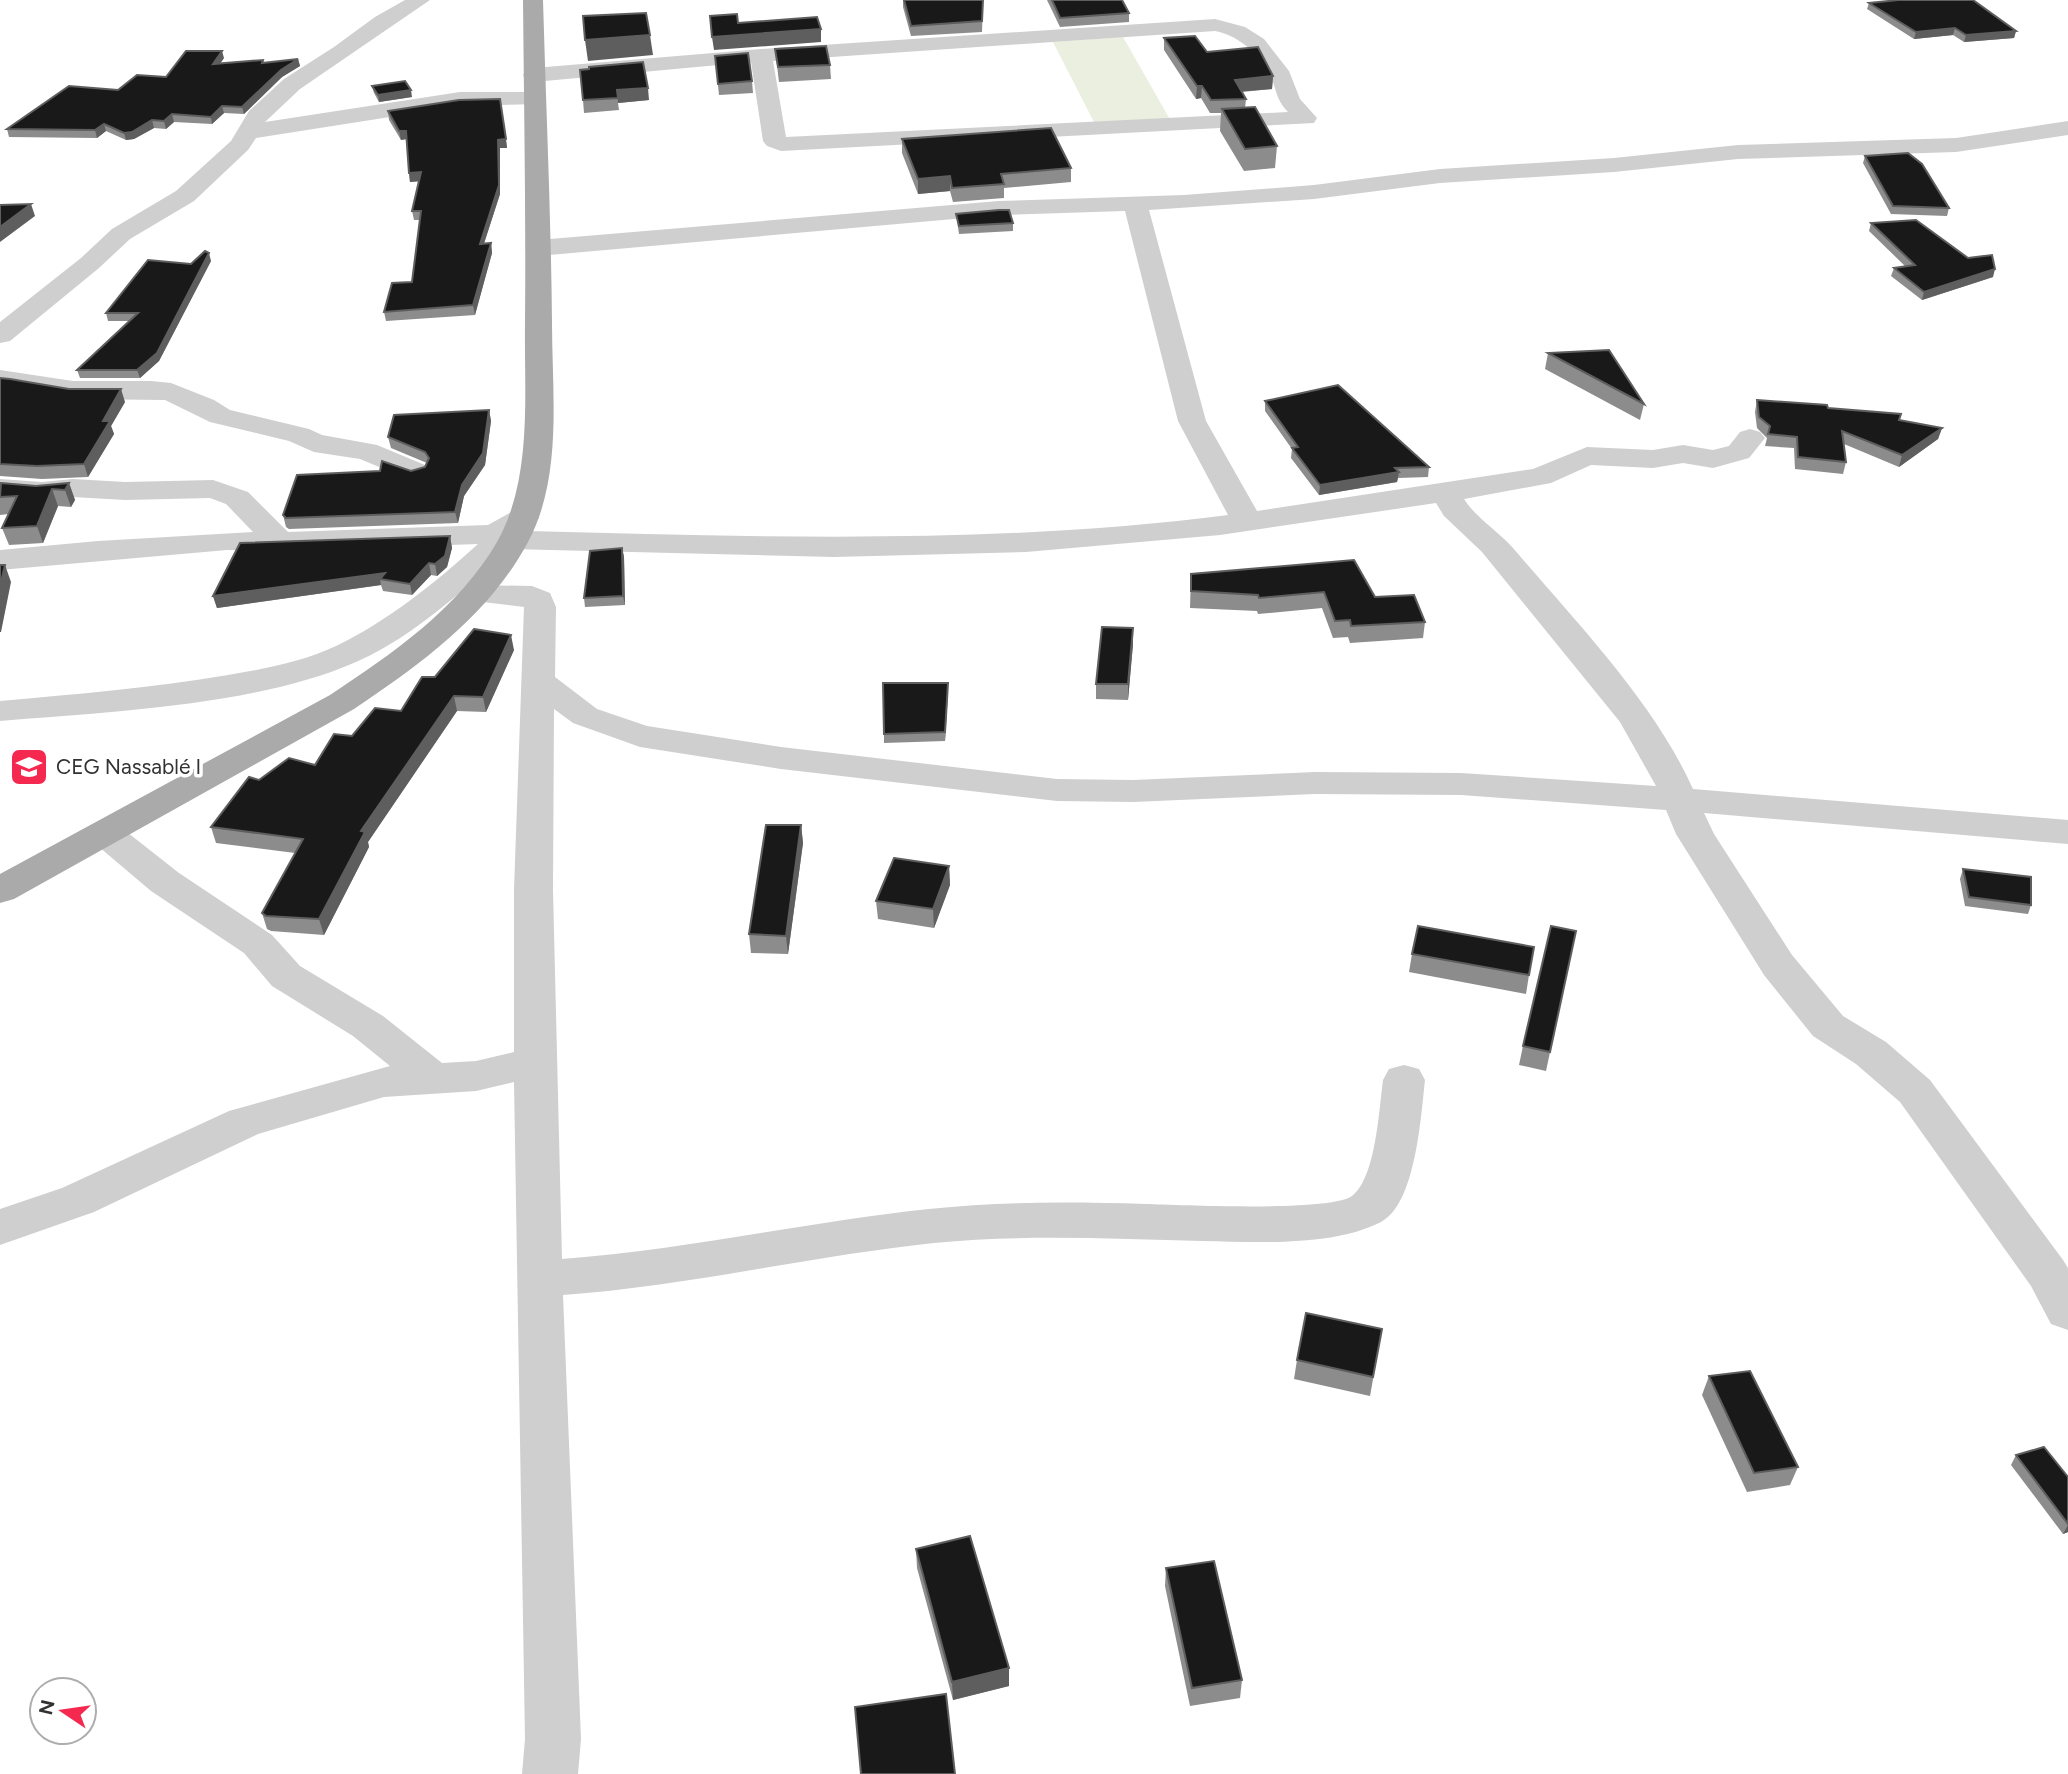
<svg xmlns="http://www.w3.org/2000/svg" width="2068" height="1774" font-family="Figtree,sans-serif">
  <style>
    .green { fill: #eaefdf }
    .lines { fill: none; stroke-linecap: round; stroke-linejoin: round }
    .minor { fill: #cfcfcf; fill-rule: evenodd }
    .major { fill: #aaa; fill-rule: evenodd }
    .wall { fill: #8c8c8c }
    .shaded-wall { fill: #5e5e5e }
    .building { fill: #191919; stroke: #5e5e5e; stroke-width: 2 }
    .labels { text-anchor: middle; stroke-width: 7; stroke-linejoin: round; paint-order: stroke }
    .poi-label { font-size: 21px; fill: #323232; stroke: #fff; text-anchor: start }
  </style>
  <rect width="100%" height="100%" fill="#fff"/>
  <polygon class="green" points="1123,37 1172,123 1096,126 1053,42"/>
  <g class="lines">
    <g class="minor">
      <polygon points="405,0 430,0 300,89 265,122 460,92 535,92 543,94 546,99 543,104 460,106 256,138 248,150 194,201 130,239 99,268 10,341 0,343 0,322 81,258 112,229 176,191 231,141 249,111 284,79 334,47 375,17"/>
      <path d="M1215,19L1245,27L1264,39L1289,71L1300,99L1317,118L1314,123L781,151L767,146L763,141L751,62L534,82L526,80L523,75L526,70L534,68L761,49ZM1215,31C1241,36 1264,58 1273,82C1277,94 1278,102 1288,112L786,137L773,61Z"/>
      <path d="M2068,121V135L1956,152L1738,159L1614,172L1440,183L1314,199L1149,210L1206,421L1257,511L1533,469L1587,447L1653,450L1683,445L1713,450L1729,446L1740,432L1750,429L1760,432L1765,438L1749,458L1713,468L1683,463L1653,468L1591,465L1551,483L1464,499C1476,518 1498,531 1513,548C1575,621 1654,702 1693,789L2068,820V844L1704,813L1714,834L1792,955L1843,1016L1886,1042L1930,1080L2063,1260L2068,1268V1330L2051,1324L2031,1286L1900,1102L1856,1064L1813,1036L1764,975L1676,834L1666,810L1461,795L1315,794L1133,802L1057,801L781,769L640,747L573,723L554,709L553,890L562,1259C685,1250 806,1222 929,1209C1001,1201 1074,1202 1146,1204C1181,1205 1330,1212 1352,1196C1376,1178 1379,1109 1383,1080L1389,1069L1404,1065L1419,1069L1425,1080C1421,1115 1416,1204 1381,1222C1332,1247 1256,1242 1203,1241C1114,1239 1024,1234 934,1243C810,1256 688,1286 563,1295L581,1739L578,1774H522L525,1739L514,1082L476,1091L384,1097L258,1134L94,1212L0,1245V1209L62,1188L229,1111L390,1066L353,1036L272,986L244,953L151,891L92,841L86,833L92,825L105,821L118,825L179,873L272,935L300,966L383,1016L442,1063L476,1061L514,1052V890L524,607L466,600L462,591C430,618 395,645 356,662C256,706 109,712 0,721V701C76,694 153,688 228,675C264,669 302,662 336,646C388,621 435,583 478,544L278,551L227,550L0,570V550L98,541L253,532L226,504L210,498L125,500L73,497L42,500L0,497V479L42,482L73,479L125,482L213,480L248,492L288,532L488,525L513,511L524,509L535,511L539,518L528,531C762,537 996,545 1228,515L1178,421L1125,211L999,215L538,256L529,253L525,248L529,243L538,240L999,201L1184,195L1314,185L1440,169L1614,158L1738,145L1956,138ZM1436,503L1444,516L1482,552L1620,722L1656,786L1461,773L1315,772L1133,780L1057,779L781,747L647,726L597,709L555,677L556,607L550,593L532,586L469,585L510,549L834,557L1026,552L1220,535Z"/>
      <polygon points="0,370 73,381 151,381 171,383 214,400 230,410 309,429 322,435 377,445 425,465 429,471 425,477 414,480 403,477 360,459 314,452 289,441 210,422 165,400 73,399 0,386"/>
    </g>
    <path class="major" d="M523,0H543C546,108 551,215 552,323C552,394 563,477 528,542C489,615 421,664 354,709L14,899L0,903V874L330,695C392,654 459,608 497,542C533,478 524,394 525,323C526,216 524,108 523,0Z"/>
  </g>
  <g class="wall">
    <polygon points="903,0 983,0 982,32 911,36 903,7"/>
    <polygon points="1047,0 1122,0 1129,13 1129,22 1060,27"/>
    <polygon points="1869,3 2016,31 2014,38 1964,42 1953,35 1914,39 1867,9"/>
    <polygon points="1164,38 1207,52 1273,76 1272,89 1242,92 1246,99 1245,108 1277,146 1275,168 1244,171 1220,131 1221,113 1210,113 1201,98 1196,99 1164,50"/>
    <polygon points="775,49 830,65 831,79 779,82"/>
    <polygon points="715,56 752,81 753,93 719,95"/>
    <polygon points="224,58 220,63 263,60 264,63 298,59 300,66 282,77 244,114 224,113 212,124 174,122 166,129 154,128 134,139 126,140 106,131 97,138 9,137 7,129 118,90 166,77"/>
    <polygon points="589,69 649,100 618,103 619,110 584,113 583,100"/>
    <polygon points="372,86 412,97 379,102 374,93"/>
    <polygon points="500,99 507,148 500,148 500,194 484,243 491,243 492,253 475,315 386,321 384,312 412,282 420,220 414,220 412,211 419,181 410,182 406,139 401,140 389,120 388,111"/>
    <polygon points="902,139 1071,168 1071,182 1004,188 1004,198 953,202 950,191 918,194 902,153"/>
    <polygon points="1865,156 1949,208 1947,216 1891,214 1863,163"/>
    <polygon points="956,214 1013,223 1013,231 959,234"/>
    <polygon points="1871,223 1968,258 1993,277 1922,300 1891,276 1894,268 1906,267 1869,231"/>
    <polygon points="211,261 159,361 140,378 80,378 77,370 130,321 108,321 106,313 191,264"/>
    <polygon points="1548,353 1644,404 1640,420 1545,369"/>
    <polygon points="0,378 125,402 111,426 114,434 88,477 42,479 0,476"/>
    <polygon points="1757,400 1828,408 1942,428 1938,439 1899,467 1844,444 1846,462 1843,474 1795,469 1794,448 1765,446 1767,438 1757,428 1755,412"/>
    <polygon points="1265,401 1429,467 1428,477 1398,478 1397,482 1319,495 1291,458 1292,449 1265,411"/>
    <polygon points="489,410 491,421 485,465 464,496 458,523 289,529 286,527 283,515 425,467 427,463 391,448 388,437"/>
    <polygon points="69,483 75,500 71,507 58,506 43,543 9,545 2,528 9,514 0,515 0,484 36,486"/>
    <polygon points="450,536 452,548 447,567 437,576 431,575 412,595 383,591 381,585 217,608 213,596"/>
    <polygon points="622,548 624,557 625,605 585,607 584,598"/>
    <polygon points="1191,574 1375,597 1425,622 1423,638 1350,643 1348,637 1333,638 1322,608 1258,614 1257,611 1190,608"/>
    <polygon points="1133,644 1128,700 1096,699 1096,684"/>
    <polygon points="514,650 486,712 457,711 368,842 369,847 324,935 271,931 267,929 262,913 295,853 216,843 211,827 259,780 315,765 401,711 435,677"/>
    <polygon points="948,692 945,741 884,743 884,734"/>
    <polygon points="801,825 803,843 788,954 751,953 749,934"/>
    <polygon points="949,866 950,885 934,928 878,919 876,901"/>
    <polygon points="1963,869 2031,905 2028,914 1965,906 1960,879"/>
    <polygon points="1576,931 1546,1071 1519,1065 1523,1046"/>
    <polygon points="1412,954 1529,975 1526,994 1409,972"/>
    <polygon points="1382,1329 1370,1396 1294,1379 1297,1360"/>
    <polygon points="1709,1376 1798,1467 1790,1485 1747,1492 1702,1395"/>
    <polygon points="2016,1455 2068,1477 2068,1532 2063,1534 2011,1465"/>
    <polygon points="916,1549 1009,1668 1009,1686 953,1700 917,1568"/>
    <polygon points="1166,1568 1242,1680 1240,1698 1190,1706 1165,1586"/>
  </g>
  <g class="shaded-wall">
    <polygon points="1955,28 1953,35 1914,39 1916,32"/>
    <polygon points="821,29 821,42 714,50 712,37"/>
    <polygon points="2016,31 2014,38 1964,42 1966,35"/>
    <polygon points="650,35 653,55 588,61 585,40"/>
    <polygon points="222,51 224,58 215,71 213,64"/>
    <polygon points="298,59 300,66 282,77 244,114 242,107 281,70"/>
    <polygon points="1273,76 1272,89 1234,92 1235,80"/>
    <polygon points="1197,86 1202,86 1201,98 1196,99"/>
    <polygon points="648,88 649,100 618,103 617,90"/>
    <polygon points="411,90 412,97 379,102 378,95"/>
    <polygon points="222,106 224,113 212,124 211,117"/>
    <polygon points="172,114 174,122 166,129 164,121"/>
    <polygon points="152,120 154,128 134,139 126,140 124,133"/>
    <polygon points="104,124 106,131 97,138 95,130"/>
    <polygon points="399,131 406,131 407,139 401,140"/>
    <polygon points="506,139 507,148 500,148 500,194 481,253 480,244 498,140"/>
    <polygon points="421,172 423,181 410,182 409,173"/>
    <polygon points="950,176 950,191 918,194 918,179"/>
    <polygon points="31,204 35,216 0,242 0,227"/>
    <polygon points="491,243 492,253 475,315 473,305"/>
    <polygon points="209,253 211,261 159,361 140,378 137,370"/>
    <polygon points="1995,269 1993,277 1922,300 1924,292"/>
    <polygon points="121,389 125,402 111,426 114,434 88,477 84,464 103,421"/>
    <polygon points="489,410 491,421 485,465 464,496 458,523 455,512 462,485"/>
    <polygon points="1942,428 1938,439 1899,467 1902,455"/>
    <polygon points="1399,472 1397,482 1319,495 1320,485"/>
    <polygon points="69,483 75,500 71,507 65,490"/>
    <polygon points="52,489 58,506 43,543 37,526"/>
    <polygon points="450,536 452,548 447,567 437,576 435,564"/>
    <polygon points="622,548 624,557 625,605 623,596"/>
    <polygon points="429,563 431,575 412,595 410,584"/>
    <polygon points="5,565 11,582 1,632 0,632 0,587"/>
    <polygon points="385,573 380,579 381,585 217,608 213,596"/>
    <polygon points="1133,628 1133,644 1128,700 1128,684"/>
    <polygon points="511,635 514,650 486,712 483,697"/>
    <polygon points="948,683 948,692 945,741 945,732"/>
    <polygon points="454,696 457,711 368,842 369,847 324,935 319,919 361,831"/>
    <polygon points="801,825 803,843 788,954 786,936"/>
    <polygon points="949,866 950,885 934,928 933,909"/>
    <polygon points="2068,1525 2068,1532 2063,1534"/>
    <polygon points="1009,1668 1009,1686 953,1700 952,1682"/>
  </g>
  <g class="building">
    <polygon points="904,0 983,0 982,21 911,26"/>
    <polygon points="1052,0 1122,0 1129,13 1060,18"/>
    <polygon points="1898,0 1973,0 2016,31 1966,35 1955,28 1916,32 1869,3"/>
    <polygon points="646,13 650,35 585,40 583,16"/>
    <polygon points="737,14 738,23 817,17 821,29 712,37 710,16"/>
    <polygon points="1195,36 1207,52 1258,47 1273,76 1235,80 1246,99 1211,100 1202,86 1197,86 1164,38"/>
    <polygon points="826,46 830,65 778,67 775,49"/>
    <polygon points="186,51 222,51 213,64 263,60 262,63 298,59 281,70 242,107 222,106 211,117 172,114 164,121 152,120 132,132 124,133 104,124 95,130 7,129 69,86 118,90 137,75 166,77"/>
    <polygon points="748,53 752,81 718,84 715,56"/>
    <polygon points="643,62 648,88 617,90 618,98 583,100 580,70 589,69 589,67"/>
    <polygon points="405,81 411,90 378,95 372,86"/>
    <polygon points="500,99 506,139 498,140 499,185 480,244 491,243 473,305 384,312 392,283 412,282 421,211 412,211 421,172 409,173 406,131 399,131 388,111 459,100"/>
    <polygon points="1255,107 1277,146 1245,149 1222,109"/>
    <polygon points="1051,128 1071,168 1001,174 1004,184 952,188 950,176 918,179 902,139"/>
    <polygon points="1908,153 1922,164 1949,208 1893,206 1865,156"/>
    <polygon points="31,204 0,227 0,205"/>
    <polygon points="999,210 1009,210 1013,223 959,226 956,214"/>
    <polygon points="1916,220 1968,258 1992,255 1995,269 1924,292 1894,268 1915,265 1871,223"/>
    <polygon points="205,251 209,253 157,353 137,370 77,370 138,313 106,313 148,260 191,264"/>
    <polygon points="1609,350 1644,404 1548,353"/>
    <polygon points="0,378 10,379 69,389 121,389 103,421 110,421 84,464 37,466 0,464"/>
    <polygon points="1338,385 1429,467 1395,468 1399,472 1320,485 1292,448 1298,447 1265,401"/>
    <polygon points="1757,400 1827,405 1828,408 1901,414 1899,420 1942,428 1902,455 1842,431 1846,462 1798,457 1797,437 1768,434 1770,426 1759,417"/>
    <polygon points="489,410 483,453 462,485 455,512 286,518 283,515 297,475 380,471 382,461 411,471 425,467 429,458 425,452 388,437 394,415"/>
    <polygon points="1,483 36,486 69,483 65,490 52,489 37,526 2,528 17,496 0,497"/>
    <polygon points="450,536 445,556 435,564 429,563 410,584 380,579 385,573 213,596 240,543"/>
    <polygon points="622,548 623,596 584,598 590,551"/>
    <polygon points="1354,560 1375,597 1414,595 1425,622 1351,626 1350,620 1335,621 1324,592 1259,598 1258,595 1191,591 1191,574"/>
    <polygon points="0,565 5,565 0,587"/>
    <polygon points="1102,627 1133,628 1128,684 1096,684"/>
    <polygon points="474,629 511,635 483,697 454,696 361,831 365,832 319,919 266,916 262,913 303,839 211,827 249,777 259,780 289,758 315,765 334,734 352,736 375,708 401,711 422,677 435,677"/>
    <polygon points="883,683 948,683 945,732 884,734"/>
    <polygon points="766,825 801,825 786,936 749,934"/>
    <polygon points="894,858 949,866 933,909 876,901"/>
    <polygon points="1963,869 2031,877 2031,905 1969,897"/>
    <polygon points="1418,926 1534,947 1529,975 1412,954"/>
    <polygon points="1551,926 1576,931 1550,1052 1523,1046"/>
    <polygon points="1306,1313 1382,1329 1373,1377 1297,1360"/>
    <polygon points="1750,1371 1798,1467 1754,1473 1709,1376"/>
    <polygon points="2044,1447 2068,1477 2068,1524 2016,1455"/>
    <polygon points="970,1536 1009,1668 952,1682 916,1549"/>
    <polygon points="1214,1561 1242,1680 1192,1688 1166,1568"/>
    <polygon points="946,1694 955,1774 861,1774 855,1707"/>
  </g>
  <defs>
    <symbol id="school-square" viewBox="-11 -11 22 22"><rect x="-9" y="-9" width="18" height="18" rx="4" fill="#f52850" stroke="#fff"/><path d="M0-5L7-2L0 1L-7-2ZM-4 1L0 2.5L4 1V4Q0 6-4 4Z" fill="#fff"/></symbol>
  </defs>
  <g fill-rule="evenodd">
    <use href="#school-square" x="7" y="745" width="44" height="44"/>
  </g>
  <g class="labels">
    <g class="poi-label">
      <text x="56" y="774">CEG Nassablé I</text>
    </g>
  </g>
  <g transform="translate(63 1711) rotate(283)"><circle r="33" fill="#ffffff" stroke="#adadad" stroke-width="2"/>
  <path d="M0-5L12 26L0 18L-12 26Z" fill="#f52850"/>
  <text y="-10" font-size="19" font-weight="bold" text-anchor="middle" fill="#323232">N</text>
  </g>
</svg>
